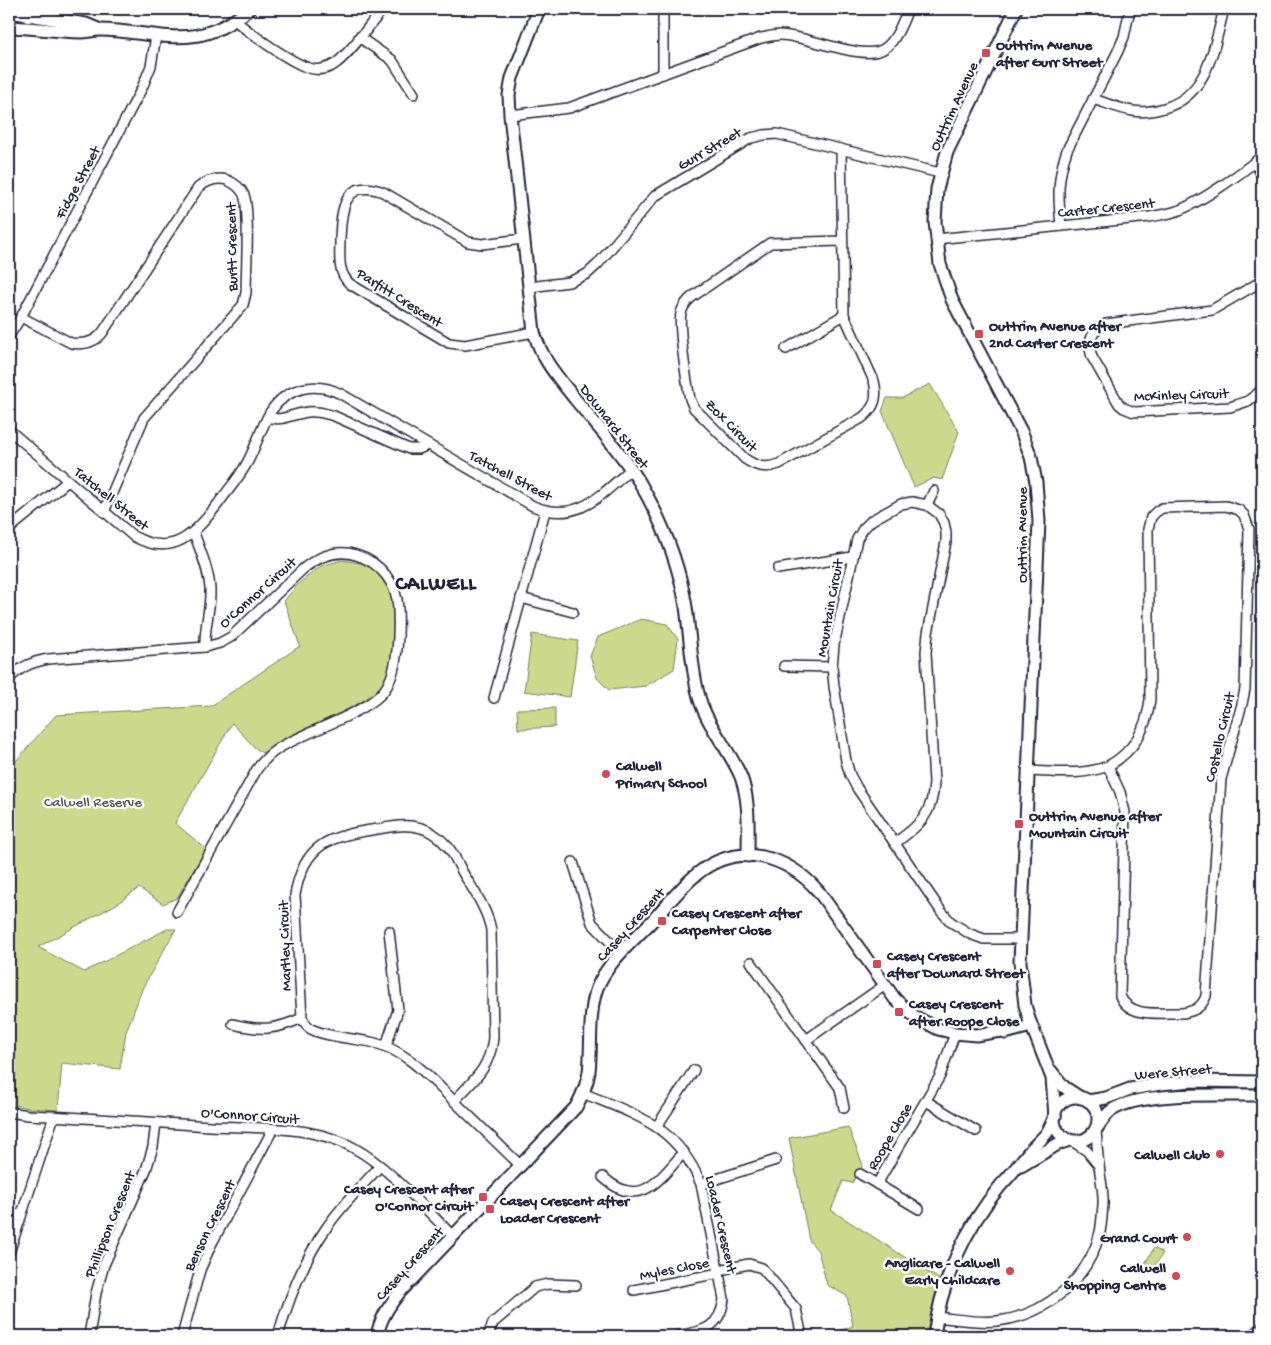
<svg xmlns="http://www.w3.org/2000/svg" width="1271" height="1345" font-family="'Gochi Hand',sans-serif">
  <style>
    .green { fill: #ccd98c; stroke: #777e64 }
    .lines { fill: none; stroke-linecap: round; stroke-linejoin: round }
    .stream { stroke: #6183a4; stroke-width: 2.5 }
    .minor-casing { stroke: #22223b; stroke-width: 12 }
    .tertiary-casing { stroke: #22223b; stroke-width: 15 }
    .primary-casing { stroke: #22223b; stroke-width: 18 }
    .minor { stroke: #fff; stroke-width: 9 }
    .tertiary { stroke: #fff; stroke-width: 11 }
    .primary { stroke: #fff; stroke-width: 14 }
    .poi-dot { fill: #d1495b; stroke: #fff; stroke-width: 2 }
    .labels { text-anchor: middle; stroke-width: 4.5; stroke-linejoin: round; paint-order: stroke }
    .poi-label { font-size: 15px; font-weight: bold; fill: #22223b; stroke: #fff; text-anchor: start }
    .street-label { font-size: 15px; fill: #22223b; stroke: #fff }
    .park-label { font-size: 15px; fill: #555953; stroke: #fff }
    .district-label { font-size: 20px; font-weight: bold; letter-spacing: 1px; fill: #22223b; stroke: #fff }
  </style>
  <rect width="100%" height="100%" fill="#fff"/>
  <filter id="ink" filterUnits="userSpaceOnUse"><feTurbulence type="fractalNoise" baseFrequency=".02" numOctaves="2"/><feDisplacementMap in="SourceGraphic" scale="10" xChannelSelector="R" yChannelSelector="G"/><feConvolveMatrix kernelMatrix="1 2 1 2 8 2 1 2 1" color-interpolation-filters="sRGB"/></filter>
  <g filter="url(#ink)">
    <g class="green">
      <polygon points="930,384 959,432 942,480 934,478 914,487 882,411 887,398 902,398"/>
      <polygon points="342,560 361,563 379,572 392,589 395,609 392,672 375,697 262,753 254,747 232,723 175,823 206,849 177,898 163,904 139,888 115,905 38,947 84,972 167,929 176,929 143,987 126,1032 120,1069 62,1063 58,1110 28,1108 9,1104 9,769 56,715 211,706 300,646 284,601 298,584 321,566"/>
      <polygon points="641,619 667,624 678,639 674,669 646,686 609,690 597,678 590,656 598,637"/>
      <polygon points="532,634 578,641 570,697 524,691"/>
      <polygon points="555,708 555,727 518,729 517,709"/>
      <polygon points="848,1127 863,1165 852,1183 843,1181 831,1210 939,1279 926,1336 824,1336 853,1326 847,1296 827,1285 818,1251 809,1240 789,1138"/>
      <polygon points="1154,1248 1163,1253 1153,1270 1144,1265"/>
    </g>
    <g class="lines">
      <polyline class="stream" points="1244,1336 1262,1321"/>
      <defs>
        <g id="minor">
          <polyline points="663,9 663,74"/>
          <path d="M235,20C249,33 292,63 309,68C317,71 328,69 335,64C349,55 371,23 383,9"/>
          <polyline points="359,37 392,60 414,94"/>
          <path d="M1093,99C1106,103 1120,109 1133,111C1144,113 1154,111 1164,108C1208,96 1214,47 1224,9"/>
          <path d="M510,115L569,108L761,38C767,37 774,35 780,35C806,35 865,63 885,48C896,41 903,21 908,9"/>
          <path d="M841,149L844,315L874,381C878,397 875,408 862,418L779,464C766,469 757,467 745,459L694,408L690,399C687,383 678,327 681,313C683,306 687,301 692,297L770,243L842,241"/>
          <polyline points="1255,163 1262,175"/>
          <path d="M1061,226C1058,196 1057,179 1067,150L1117,53L1124,37L1130,9"/>
          <path d="M523,239L482,244L468,242L383,192C343,177 341,212 340,240C340,256 337,272 350,284L449,343L465,345L534,332"/>
          <path d="M936,239L1150,217C1159,215 1168,214 1177,211C1201,202 1242,173 1262,156"/>
          <path d="M1262,281L1212,310L1106,324C1091,331 1087,342 1092,357L1119,404L1124,408L1134,412L1230,407L1248,401L1262,390"/>
          <polyline points="529,287 569,282 587,274 597,265 655,196 751,138 764,135 777,134 940,173"/>
          <path d="M21,317L71,343C84,345 95,343 103,332L198,188C206,181 216,177 227,180C234,183 241,188 244,195C250,210 246,273 246,293L243,305L144,418L104,512"/>
          <polyline points="9,336 21,317 142,88 151,66 156,36"/>
          <polyline points="786,349 844,315"/>
          <path d="M268,417C282,422 289,415 303,413C314,410 324,413 334,416L409,449H419L428,445"/>
          <path d="M9,430L133,536C174,559 195,533 218,504C228,490 239,478 247,463C256,447 261,427 271,411C287,387 316,381 341,394L533,506C577,524 600,496 631,469"/>
          <polyline points="927,505 934,491"/>
          <polyline points="9,529 68,481"/>
          <path d="M194,533C200,550 209,570 210,589C211,609 204,627 205,647"/>
          <polyline points="778,569 852,557"/>
          <polyline points="521,598 573,612"/>
          <polyline points="784,666 832,667"/>
          <path d="M9,679C20,667 32,662 48,659L205,647L220,643L231,637L303,569C318,557 337,549 356,555C380,562 397,583 398,608C399,633 399,678 380,695C364,711 324,726 303,736C283,745 271,750 257,769L177,912"/>
          <polyline points="494,698 545,511"/>
          <path d="M1028,771C1056,772 1082,776 1108,766L1120,792L1125,812L1120,996C1130,1019 1162,1012 1183,1013C1195,1011 1202,1007 1206,996L1221,779L1242,704L1245,689L1249,529L1244,515L1239,510L1226,506L1162,508L1156,512L1151,517L1148,529L1150,699C1147,728 1135,751 1108,766"/>
          <path d="M895,843C920,825 933,814 934,782L926,652L928,633L946,542V532L944,523L939,514L927,505L912,502L901,504L872,520L863,529L857,539L834,645L832,667L834,686L846,761L850,775L857,788L941,911L951,922L970,934L984,939H1021"/>
          <polyline points="573,862 592,923 621,953"/>
          <polyline points="751,962 840,1088 844,1108"/>
          <path d="M233,1024C260,1031 276,1030 302,1018"/>
          <polyline points="806,1040 885,985"/>
          <polyline points="386,1046 398,1010 389,931"/>
          <path d="M583,1093C638,1116 676,1125 701,1184L724,1299C720,1328 704,1331 678,1336"/>
          <path d="M454,1101C429,1077 407,1050 371,1042C356,1039 319,1036 308,1027C306,1025 304,1021 302,1018L295,895C304,842 331,836 378,829C395,826 411,823 427,830C435,834 442,840 448,847C454,854 458,864 463,873C474,891 487,909 491,930L493,1038C490,1068 474,1080 454,1101L521,1166"/>
          <polyline points="926,1101 976,1131"/>
          <path d="M9,1112L28,1115C88,1118 149,1122 210,1126C256,1128 313,1125 354,1148C389,1167 424,1208 453,1236"/>
          <polyline points="657,1126 694,1070"/>
          <polyline points="1072,1141 1087,1151 1099,1166"/>
          <polyline points="860,1174 919,1209"/>
          <path d="M603,1177C640,1211 659,1180 684,1152"/>
          <polyline points="701,1184 776,1160"/>
          <polyline points="877,1184 940,1076 955,1033"/>
          <polyline points="9,1212 21,1216"/>
          <polyline points="9,1253 54,1116"/>
          <polyline points="719,1270 749,1264 762,1268 796,1309 801,1332"/>
          <polyline points="634,1290 719,1273"/>
          <path d="M936,1317C957,1319 977,1323 997,1321C1045,1316 1089,1279 1100,1232C1102,1223 1102,1214 1103,1205C1104,1191 1100,1178 1099,1164C1097,1152 1097,1141 1096,1129"/>
          <polyline points="89,1336 96,1293 104,1265 146,1170 153,1147 156,1123"/>
          <polyline points="182,1336 200,1270 211,1245 273,1129"/>
          <path d="M278,1336C289,1297 303,1261 327,1227C342,1205 362,1186 380,1166"/>
          <polyline points="488,1336 493,1323 535,1287 548,1284 576,1285"/>
        </g>
        <g id="tertiary">
          <path d="M539,9L512,78L509,95L510,115L534,332C542,360 557,376 575,399C597,426 622,453 640,483C662,521 679,563 686,607C690,635 691,665 698,693C705,724 729,748 741,777C750,801 748,830 748,856"/>
          <polyline points="1016,9 947,152 937,189 935,222 940,264 952,300 1022,433 1031,457 1036,482 1039,521 1020,962 1025,1005 1029,1019 1052,1078 1055,1116"/>
          <polyline points="9,12 86,24 98,29"/>
          <path d="M9,27C33,28 57,31 81,32C87,32 94,30 100,30C159,31 196,54 249,9"/>
          <polyline points="1051,1071 1064,1087 1081,1098"/>
          <circle cx="1076" cy="1119" r="22"/>
          <polyline points="1088,1101 1106,1098 1130,1089 1161,1084 1192,1081 1262,1082"/>
          <path d="M1097,1128C1101,1122 1106,1114 1112,1110C1143,1090 1224,1096 1262,1095"/>
          <polyline points="1021,1166 1058,1144 1070,1140"/>
          <path d="M377,1336C380,1319 389,1306 399,1293L576,1107C582,1096 587,1085 589,1072C592,1045 588,1014 597,988C608,961 633,941 652,921C667,905 681,887 697,874C738,841 787,855 819,892L895,999L914,1016L938,1029L955,1033L976,1035L1001,1031L1005,1033L1031,1026"/>
          <path d="M934,1336C941,1281 965,1228 1001,1185C1011,1175 1019,1164 1028,1153C1034,1146 1041,1140 1046,1134C1050,1129 1052,1122 1055,1116"/>
        </g>
        <polyline id="primary" points="23,9 28,15"/>
      </defs>
      <use href="#minor" class="minor-casing"/>
      <use href="#tertiary" class="tertiary-casing"/>
      <use href="#primary" class="primary-casing"/>
      <use href="#minor" class="minor"/>
      <use href="#tertiary" class="tertiary"/>
      <use href="#primary" class="primary"/>
    </g>
  </g>
  <g class="poi-dot">
    <rect x="981" y="48" width="10" height="10" rx="2.5"/>
    <rect x="974" y="329" width="10" height="10" rx="2.5"/>
    <circle cx="606" cy="774" r="5"/>
    <rect x="1014" y="819" width="10" height="10" rx="2.5"/>
    <rect x="657" y="916" width="10" height="10" rx="2.5"/>
    <rect x="872" y="959" width="10" height="10" rx="2.5"/>
    <rect x="894" y="1007" width="10" height="10" rx="2.5"/>
    <circle cx="1220" cy="1154" r="5"/>
    <rect x="478" y="1192" width="10" height="10" rx="2.5"/>
    <rect x="485" y="1204" width="10" height="10" rx="2.5"/>
    <circle cx="1187" cy="1237" r="5"/>
    <circle cx="1010" cy="1271" r="5"/>
    <circle cx="1176" cy="1276" r="5"/>
  </g>
  <g class="labels">
    <g class="poi-label">
      <text x="996" y="49">Outtrim Avenue<tspan x="996" dy="17">after Gurr Street</tspan></text>
      <text x="989" y="330">Outtrim Avenue after<tspan x="989" dy="17">2nd Carter Crescent</tspan></text>
      <text x="616" y="770">Calwell<tspan x="616" dy="17">Primary School</tspan></text>
      <text x="1029" y="820">Outtrim Avenue after<tspan x="1029" dy="17">Mountain Circuit</tspan></text>
      <text x="672" y="917">Casey Crescent after<tspan x="672" dy="17">Carpenter Close</tspan></text>
      <text x="887" y="960">Casey Crescent<tspan x="887" dy="17">after Downard Street</tspan></text>
      <text x="909" y="1008">Casey Crescent<tspan x="909" dy="17">after Roope Close</tspan></text>
      <text x="1210" y="1159" text-anchor="end">Calwell Club</text>
      <text x="473" y="1193" text-anchor="end">Casey Crescent after<tspan x="473" dy="17">O'Connor Circuit</tspan></text>
      <text x="500" y="1205">Casey Crescent after<tspan x="500" dy="17">Loader Crescent</tspan></text>
      <text x="1177" y="1242" text-anchor="end">Grand Court</text>
      <text x="1000" y="1267" text-anchor="end">Anglicare - Calwell<tspan x="1000" dy="17">Early Childcare</tspan></text>
      <text x="1166" y="1272" text-anchor="end">Calwell<tspan x="1166" dy="17">Shopping Centre</tspan></text>
    </g>
    <g class="street-label">
      <text transform="translate(953 106) rotate(-65)" y="5">Outtrim Avenue</text>
      <text transform="translate(709 148) rotate(-30)" y="5">Gurr Street</text>
      <text transform="translate(77 182) rotate(-62)" y="5">Fidge Street</text>
      <text transform="translate(1106 207) rotate(-6)" y="5">Carter Crescent</text>
      <text transform="translate(231 247) rotate(-91)" y="5">Burtt Crescent</text>
      <text transform="translate(400 297) rotate(32)" y="5">Parfitt Crescent</text>
      <text transform="translate(1181 394) rotate(-2)" y="5">McKinley Circuit</text>
      <text transform="translate(732 425) rotate(45)" y="5">Zox Circuit</text>
      <text transform="translate(615 426) rotate(52)" y="5">Downard Street</text>
      <text transform="translate(511 475) rotate(28)" y="5">Tatchell Street</text>
      <text transform="translate(112 498) rotate(39)" y="5">Tatchell Street</text>
      <text transform="translate(1021 535) rotate(-90)" y="5">Outtrim Avenue</text>
      <text transform="translate(257 592) rotate(-42)" y="5">O'Connor Circuit</text>
      <text transform="translate(829 608) rotate(-80)" y="5">Mountain Circuit</text>
      <text transform="translate(1219 737) rotate(-77)" y="5">Costello Circuit</text>
      <text transform="translate(630 924) rotate(-48)" y="5">Casey Crescent</text>
      <text transform="translate(284 946) rotate(-92)" y="5">Martley Circuit</text>
      <text transform="translate(1173 1071) rotate(-5)" y="5">Were Street</text>
      <text transform="translate(250 1115) rotate(4)" y="5">O'Connor Circuit</text>
      <text transform="translate(889 1136) rotate(-60)" y="5">Roope Close</text>
      <text transform="translate(109 1224) rotate(-68)" y="5">Phillipson Crescent</text>
      <text transform="translate(722 1224) rotate(77)" y="5">Loader Crescent</text>
      <text transform="translate(209 1225) rotate(-64)" y="5">Benson Crescent</text>
      <text transform="translate(409 1263) rotate(-48)" y="5">Casey Crescent</text>
      <text transform="translate(674 1268) rotate(-11)" y="5">Myles Close</text>
    </g>
    <g class="park-label">
      <text x="93" y="806">Calwell Reserve</text>
    </g>
    <g class="district-label">
      <text x="436" y="589">CALWELL</text>
    </g>
  </g>
  <rect width="1271" height="1345" fill="none" stroke="#fff" stroke-width="30"/>
  <rect x="15" y="15" width="1241" height="1315" fill="none" stroke="#22223b" stroke-width="2" filter="url(#ink)"/>
</svg>
